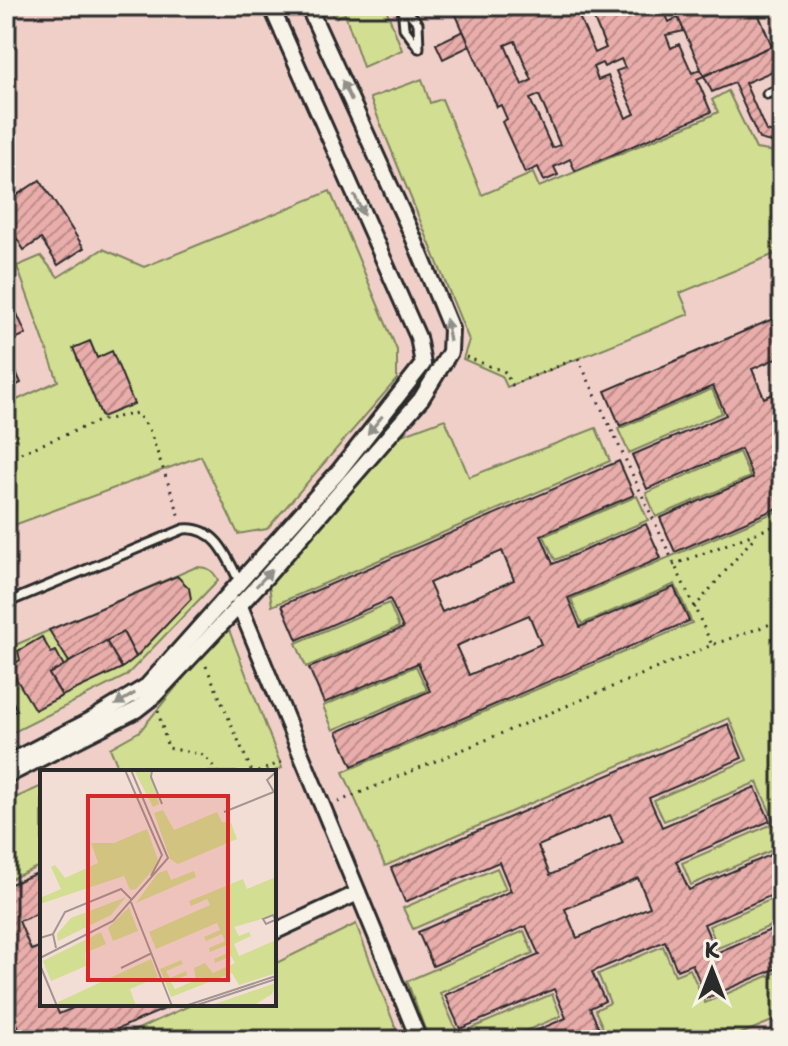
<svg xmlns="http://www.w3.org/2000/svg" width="788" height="1046" font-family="'Shantell Sans',sans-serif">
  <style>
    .built { fill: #f0cfc9; fill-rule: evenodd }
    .grass { fill: #d2de91; stroke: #7e845e; stroke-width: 2 }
    .building { fill: url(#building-hatch); stroke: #2b2b2b; stroke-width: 2; fill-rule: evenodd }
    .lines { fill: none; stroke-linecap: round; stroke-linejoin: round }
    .service-casing { stroke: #2b2b2b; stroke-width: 13 }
    .minor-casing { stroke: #2b2b2b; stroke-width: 20 }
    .path { stroke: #2b2b2b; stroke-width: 3; stroke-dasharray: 2 6; stroke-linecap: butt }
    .service { stroke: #f7f3e8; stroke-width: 7 }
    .minor { stroke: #f7f3e8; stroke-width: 14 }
    .oneway { fill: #918f8a }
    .inset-road { fill: none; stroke: #a39692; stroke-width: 2 }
    .view { fill: #d62828; fill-opacity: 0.15; stroke: #d62828; stroke-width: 4 }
    .inset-edge { fill: none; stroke: #2b2b2b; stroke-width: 4 }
  </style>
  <defs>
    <pattern id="building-hatch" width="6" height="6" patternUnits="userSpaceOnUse" patternTransform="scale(2)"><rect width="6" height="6" fill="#e9adab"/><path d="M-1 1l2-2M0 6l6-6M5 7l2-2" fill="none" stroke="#bd8d8b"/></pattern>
  </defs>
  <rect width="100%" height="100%" fill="#f3ded6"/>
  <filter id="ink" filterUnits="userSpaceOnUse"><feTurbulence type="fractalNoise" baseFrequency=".0125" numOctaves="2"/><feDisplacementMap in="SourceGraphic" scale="16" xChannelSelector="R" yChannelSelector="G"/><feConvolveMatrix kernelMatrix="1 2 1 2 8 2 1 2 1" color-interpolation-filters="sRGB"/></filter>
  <g filter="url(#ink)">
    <path class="built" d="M6,6H782V1040H6ZM42,772H274V1004H42Z"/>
    <g class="grass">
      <polygon points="328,6 385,6 402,50 363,67 345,14 334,18"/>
      <polygon points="422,79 430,103 442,99 482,195 533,173 539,187 706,118 718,112 712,100 728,91 756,149 782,153 782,251 680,293 689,314 507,387 502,376 463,359 469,340 370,98"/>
      <polygon points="330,191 397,350 397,379 267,529 238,534 201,456 6,528 6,405 58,381 17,266 41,256 58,277 103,249 144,267"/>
      <polygon points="712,389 722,413 629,453 618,429"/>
      <polygon points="445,419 469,477 596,428 610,461 272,606 269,585 396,437"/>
      <polygon points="739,452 750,477 656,517 646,493"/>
      <polygon points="637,496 648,520 555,560 544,536"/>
      <polygon points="782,509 782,846 691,885 682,863 775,823 757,782 664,821 654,800 747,760 729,718 385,866 343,772 692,623 675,584 582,624 571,599"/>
      <path d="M196,567C208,567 213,570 218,580L126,676L6,736V649Z"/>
      <polygon points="389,603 399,627 306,667 296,643"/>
      <polygon points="229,630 282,768 272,772 120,772 110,748 140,731 212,643"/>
      <polygon points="416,666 427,690 333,730 323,706"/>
      <polygon points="42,786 42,865 6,881 6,802"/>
      <polygon points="497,868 506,889 413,929 403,908"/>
      <polygon points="782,895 782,921 718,948 709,926"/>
      <polygon points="356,924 396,1029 370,1040 114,1040 193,1004 274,1004 274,964"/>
      <polygon points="524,931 533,953 440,993 458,1034 552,994 561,1016 504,1040 429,1040 407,981"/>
      <polygon points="663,946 675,975 690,969 705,1003 782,970 782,1017 726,1040 608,1040 595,1010 610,1003 598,974"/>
    </g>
    <g class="building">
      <path d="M452,6H486L490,13L501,8L500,6H662L669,22L679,17L684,31L666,35L671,48L679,44L692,73L701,69L704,76L697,79L711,112L575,171L570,159L554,167L558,175L544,181L538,167L525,173L502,122L507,119L501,105L497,107ZM589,7L606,48L595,53L577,12ZM515,41L532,80L522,85L505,45ZM621,59L625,68L616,71L635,114L626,118L608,76L598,80L593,67L602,63L604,67ZM539,95L560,145L552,148L530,99Z"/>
      <polygon points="673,6 755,6 772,46 704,76"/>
      <polygon points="463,31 470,46 443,59 436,44"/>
      <polygon points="772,46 782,67 745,83 766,131 782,135 782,145 759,139 734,83 712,92 704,76"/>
      <polygon points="40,180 84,248 58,265 41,239 24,250 6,221 6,202"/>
      <polygon points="14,307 26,334 6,343 6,311"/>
      <polygon points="782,315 782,356 752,369 764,398 782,390 782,431 779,432 782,438 782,506 675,552 660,518 753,478 741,449 647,489 632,455 726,415 713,386 620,426 605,391"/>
      <polygon points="90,341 97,358 112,351 134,404 102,417 73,348"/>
      <polygon points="9,356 21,383 6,390 6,357"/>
      <path d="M619,461L634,495L541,535L553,564L646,524L661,558L568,598L580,627L674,587L689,621L352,766L337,732L430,691L418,663L324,703L309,668L403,628L390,599L297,640L282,605ZM502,551L514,580L442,612L429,583ZM529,615L541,644L469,675L456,646Z"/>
      <polygon points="177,576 189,588 191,599 136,657 123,632 69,662 49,630"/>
      <polygon points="123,632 136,657 122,668 106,641"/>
      <polygon points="42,637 51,653 56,651 64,666 49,674 62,696 35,710 9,667 20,660 18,651"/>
      <polygon points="106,641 122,668 62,696 49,674"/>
      <polygon points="6,689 17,710 6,716"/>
      <path d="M728,724L742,758L649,798L662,827L755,787L770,821L676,861L689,890L782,850V891L704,924L716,953L782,925V966L707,998L692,964L677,970L665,941L592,972L605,1001L590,1008L604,1040H515L566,1018L554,989L460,1029L445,995L539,955L526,926L433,966L418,932L511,891L499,862L405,902L391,868ZM610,815L623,843L550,875L538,846ZM638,878L650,907L577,938L565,909Z"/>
      <polygon points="42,871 42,912 19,921 31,950 42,946 42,1004 55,1004 59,1014 82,1004 165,1004 167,1008 92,1040 6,1040 6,1036 20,1030 6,1002 6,886"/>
    </g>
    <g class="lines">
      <defs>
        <g id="service">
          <polyline points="402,6 404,28 419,48 418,23 403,6"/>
          <polyline points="767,94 782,88"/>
          <path d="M6,603L184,529C217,526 228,559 240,583"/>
        </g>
        <g id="minor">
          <polyline points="239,604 419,1040"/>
          <polyline points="6,764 89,721 147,686 339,471 423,364 418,337 271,6"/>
          <polyline points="6,776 136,710 154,696 266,577 421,399 450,352 451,329 411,232 308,6"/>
          <polyline points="274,932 358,893"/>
        </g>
      </defs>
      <use href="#service" class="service-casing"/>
      <use href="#minor" class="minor-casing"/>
      <g class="path">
        <polyline points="466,357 505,372 512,385 578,358 712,645"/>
        <polyline points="6,459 99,421 137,413 149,429 180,517"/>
        <polyline points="673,565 782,523"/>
        <polyline points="694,608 756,535"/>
        <polyline points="206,666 252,772"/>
        <polyline points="158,711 168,748 204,755 218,772"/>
        <polyline points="258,772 286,760"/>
        <polyline points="338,802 712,645 782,620"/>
      </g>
      <use href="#service" class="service"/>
      <use href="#minor" class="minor"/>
    </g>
    <defs><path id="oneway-solid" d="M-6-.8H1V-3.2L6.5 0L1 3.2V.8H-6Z" transform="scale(2)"/></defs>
    <g class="oneway">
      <use href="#oneway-solid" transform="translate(347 91) rotate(-115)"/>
      <use href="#oneway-solid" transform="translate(359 205) rotate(66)"/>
      <use href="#oneway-solid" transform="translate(448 330) rotate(-100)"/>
      <use href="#oneway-solid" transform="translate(375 425) rotate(129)"/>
      <use href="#oneway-solid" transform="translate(264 578) rotate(-47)"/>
      <use href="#oneway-solid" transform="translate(125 699) rotate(149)"/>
    </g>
  </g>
  <g transform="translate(40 770)">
    <rect width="236" height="236" fill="#f3ded6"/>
    <path d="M94,0H109L119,34L113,37ZM123,40L134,60L177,42L182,52L191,53L197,69L138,94L130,89L114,43ZM107,59L119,93L96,119L90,120L84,106L0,134V128L21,119L11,97L15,95L25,108L58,93L51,73H74ZM127,100L131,110L154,101L156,107L96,133L118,103ZM236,107V145L194,157L199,166L209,162L211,166L194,174L199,186L236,170V203L199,215L192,203L131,227L120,199L141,190L143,194L126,201L130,208L146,201L147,205L131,212L135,219L156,210L154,198L165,193L173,203L195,193L191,186L175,193L174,189L190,182L187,175L170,182L169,178L185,171L182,164L166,171L164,167L180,160L177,153L116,179L109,162L170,135L167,129L151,136L149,131L203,109L207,119ZM86,127L71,145L18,171L17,164L31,148ZM89,137L98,161L73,171L68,158ZM61,162L66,174L45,183L46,196L11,211L3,191ZM111,189L118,207L90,219L96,236H19L18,232ZM236,213L232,224L213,236H169Z" fill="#d2de91"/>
    <path class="inset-road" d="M85,0L122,85L111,106M112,0L111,7L122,34L119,26M234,22L227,10L236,2M184,42L236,21M91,132L132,236M235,150L226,154L223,149L233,145L236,151M13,164L25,142L81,119L91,129M0,168L13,164L16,178M0,188L73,151L128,88L91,0M0,195L17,236M81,198L112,183M145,236L236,206M154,236L236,209"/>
    <path class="view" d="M48,26H188V210H48Z"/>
    <rect width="236" height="236" class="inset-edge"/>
  </g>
  <rect width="788" height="1046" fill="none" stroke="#f7f3e8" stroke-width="32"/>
  <rect x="16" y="16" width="756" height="1014" fill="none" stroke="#2b2b2b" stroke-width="3" filter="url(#ink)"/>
  <g transform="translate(712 970)" stroke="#f7f3e8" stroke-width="6" paint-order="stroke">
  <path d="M0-6L14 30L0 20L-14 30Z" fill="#2b2b2b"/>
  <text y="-12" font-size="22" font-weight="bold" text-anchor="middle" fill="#2b2b2b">K</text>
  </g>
</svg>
